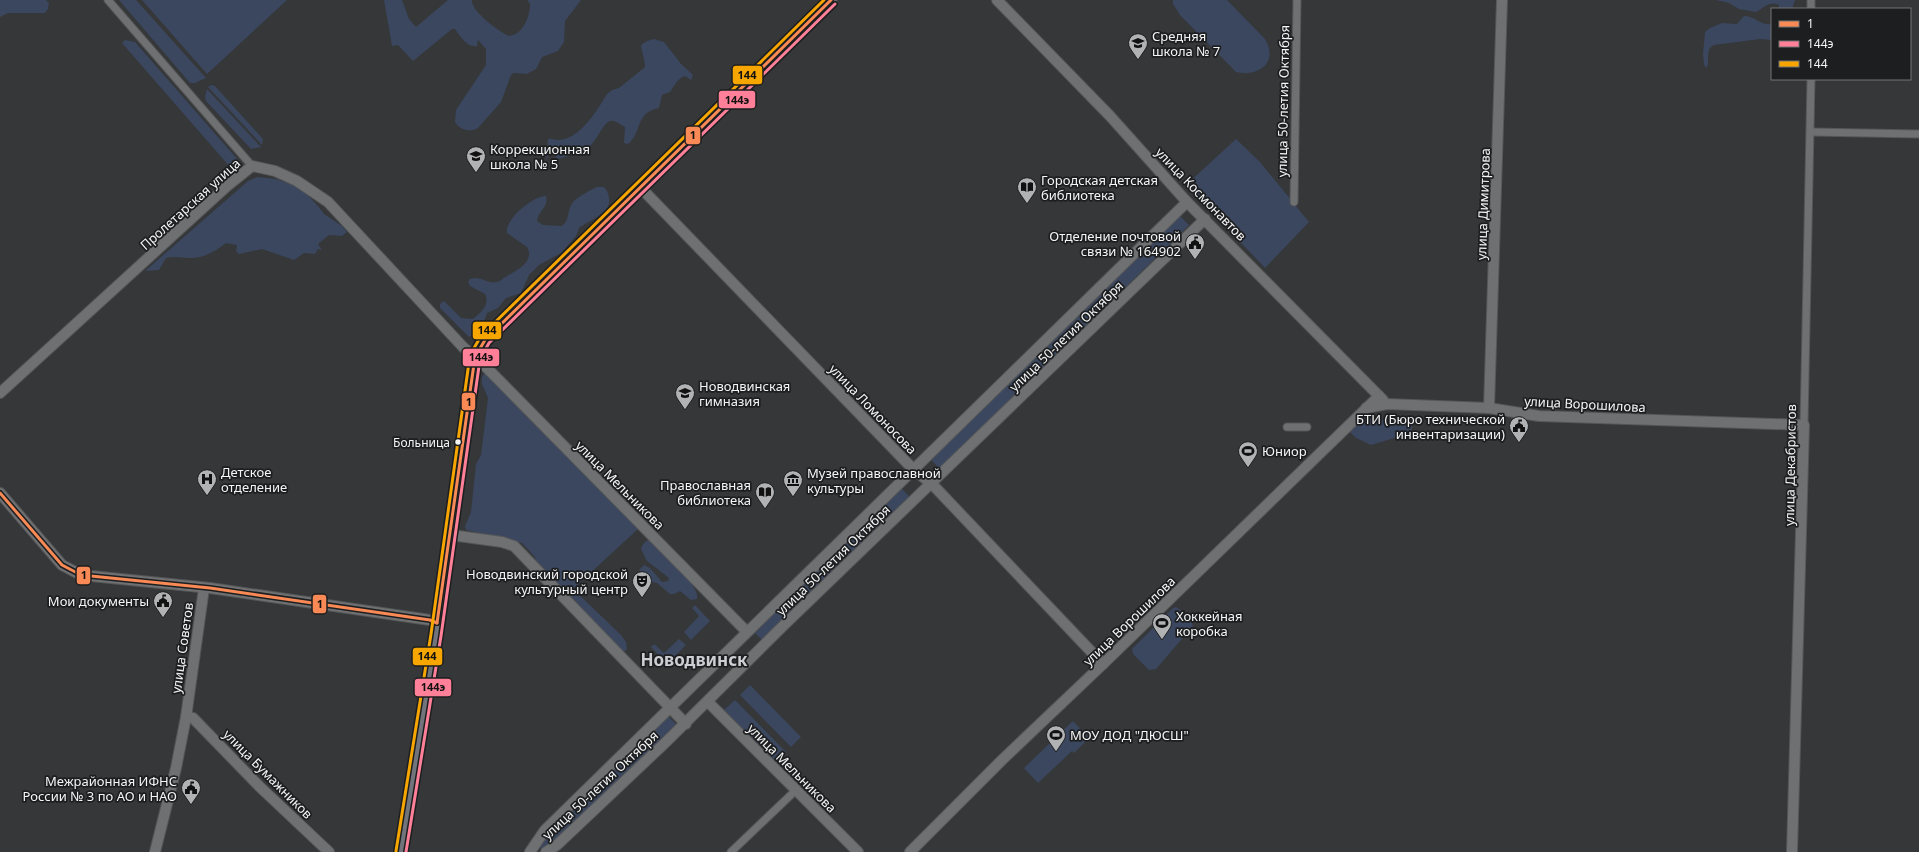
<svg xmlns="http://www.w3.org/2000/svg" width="1919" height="852" font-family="'Noto Sans',sans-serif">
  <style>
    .green { fill: #3b475f }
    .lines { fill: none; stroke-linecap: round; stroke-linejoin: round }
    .street-casing { stroke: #555658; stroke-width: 9 }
    .secondary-casing { stroke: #555658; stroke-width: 12 }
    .primary-casing { stroke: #555658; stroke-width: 13 }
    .street { stroke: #6f7071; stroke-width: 7 }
    .secondary { stroke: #6f7071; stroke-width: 10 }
    .primary { stroke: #71747a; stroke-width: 11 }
    .bus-1-casing { stroke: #1d1e1f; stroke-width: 6 }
    .bus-2-casing { stroke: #1d1e1f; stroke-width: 6 }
    .bus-3-casing { stroke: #1d1e1f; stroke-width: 6 }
    .bus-1 { stroke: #f98a56; stroke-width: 3 }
    .bus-2 { stroke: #ff8098; stroke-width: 3 }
    .bus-3 { stroke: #f7a600; stroke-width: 3 }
    .bus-dot { fill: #f4f5f7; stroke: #1d1e1f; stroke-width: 1.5 }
    .labels { text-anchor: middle; stroke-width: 3.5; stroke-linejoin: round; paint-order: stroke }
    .bus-label { font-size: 12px; fill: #f4f5f7; stroke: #1d1e1f; text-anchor: end }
    .poi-label { font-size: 13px; fill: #f4f5f7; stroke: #1d1e1f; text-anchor: start }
    .street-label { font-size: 13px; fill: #f4f5f7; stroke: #1d1e1f }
    .district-label { font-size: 17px; font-weight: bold; fill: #ccced3; stroke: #1d1e1f }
    .line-badge { stroke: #1d1e1f; stroke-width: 1.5 }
    .pale-badge-label { font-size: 11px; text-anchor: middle; font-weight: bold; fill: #111 }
  </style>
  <rect width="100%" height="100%" fill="#353739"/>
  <g class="green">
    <polygon points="0,0 46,0 49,3 48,9 45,13 8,13 0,17"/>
    <polygon points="119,0 136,0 206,78 195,83 190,83"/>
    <polygon points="142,0 287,0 207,74"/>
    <path d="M384,0H402L409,19L416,27L448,0H472C470,10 499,32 509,36C523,35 530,16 530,4L527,0H581L565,21L564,42L558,51L542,57L536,69L527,74L514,73L511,75L501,102L478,128C470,133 460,130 455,122L456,110L486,65V49L478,40L477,46C467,48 460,36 455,29H452L413,61L398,45L392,46Z"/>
    <path d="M1173,0H1227L1265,39C1279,62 1259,77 1236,72L1180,15L1173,4Z"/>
    <path d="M1716,0H1795L1792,9H1779V5C1769,0 1764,8 1756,12L1739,9L1729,3Z"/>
    <path d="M1744,16C1755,16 1761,26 1772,24V40L1760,39L1714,45C1705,49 1710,59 1707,68L1704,65L1703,54L1705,32L1710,28L1722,23L1737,24Z"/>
    <path d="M654,39L664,42L681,64L693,75L691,80L685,76C677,79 675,85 670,92L662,95L659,108C634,113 643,132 628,144L624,143L625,127C620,125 616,120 610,121C603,123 597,141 588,148C585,151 563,158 558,159L550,151L546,161L548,139C552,138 554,140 558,140C579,140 597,111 607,94L612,90L619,88L645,67C645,61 642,53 641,45L647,41Z"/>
    <polygon points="125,40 135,42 238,160 230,167 122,43"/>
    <polygon points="211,85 215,86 263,139 262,145 208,87"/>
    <polygon points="207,89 261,147 251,149 206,101 205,96"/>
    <polygon points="1236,139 1260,162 1309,222 1265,268 1186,185"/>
    <path d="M257,177L276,179L301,188L318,206L324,214L342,226L347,232L342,236L329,235L318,244L322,250L318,249L315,254L304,253L294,260L262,249L239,254L236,251L237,245L226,243C216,251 205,258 190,258C181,258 175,256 166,258L159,270L145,271L248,181Z"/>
    <path d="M597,187H604C607,190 608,193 609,198C612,213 588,221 579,228L576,236L561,253L539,265L529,275L521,293L506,298L498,308L487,313L484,321L471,336L469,337L440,308V304L444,301L461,318L473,319C481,312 490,306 485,294L470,286L468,282L470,279C480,275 487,284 497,282C501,281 503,278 507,276C518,270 535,261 527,247L507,233C504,220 534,195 546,196C549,207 538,211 537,221L543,225L561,226C570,222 567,209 573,202C576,198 592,189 597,187Z"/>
    <polygon points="1180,216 1189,225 940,469 931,460"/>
    <polygon points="484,374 488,374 524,410 524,414 574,464 579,467 638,529 573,589 621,635 626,642 627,650 622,652 536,563 535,557 522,543 466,530 465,526 471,512 476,464 481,455 488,398 482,384 482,377"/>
    <polygon points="1362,418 1413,422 1411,433 1371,445 1356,438 1349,431"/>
    <polygon points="901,488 910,497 763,641 755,633"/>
    <path d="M648,540L652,541C661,550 702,587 697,599L691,600L680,591L674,594H670L657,583L645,581L639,570L644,565L650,568L662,582L668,581L669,578L647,561L641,549L643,544Z"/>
    <polygon points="695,605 710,621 691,640 684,632 699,616 692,608"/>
    <path d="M1176,607C1182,610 1191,619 1193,626L1156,669L1149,670L1133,654L1132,649L1173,608Z"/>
    <polygon points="679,639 686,645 667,664 651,647 654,644 664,653"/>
    <polygon points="750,685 801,737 791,747 740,695"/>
    <polygon points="735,700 786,752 775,762 724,710"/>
    <polygon points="668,716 676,724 564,834 543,850 539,846 556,825"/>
    <polygon points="1073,721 1089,738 1074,753 1072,751 1038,783 1024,768"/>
  </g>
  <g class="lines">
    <defs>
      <g id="street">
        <polyline points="108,0 252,166"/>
        <polyline points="1811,0 1811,9"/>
        <polyline points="1811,132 1919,134"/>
        <polyline points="1294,202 1297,0"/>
        <polyline points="1804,425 1811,79"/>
        <polyline points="1287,427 1307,427"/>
        <polyline points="731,852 796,790"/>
      </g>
      <g id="secondary">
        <polyline points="997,0 1110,116 1187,202 1383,400"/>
        <polyline points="641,188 913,469 932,484 1103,664"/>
        <polyline points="0,393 227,186 252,166 275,171 297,181 328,202 463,347 485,366 747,632"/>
        <polyline points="1366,408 1387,404 1489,408 1539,416 1804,425 1792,852"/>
        <polyline points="1489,408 1502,0"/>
        <polyline points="0,493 62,565 81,575 210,588 430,620 437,623"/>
        <polyline points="451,535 502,542 514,546 686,724"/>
        <polyline points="708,702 858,852"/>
        <polyline points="186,717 193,718 260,787 329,852"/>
        <polyline points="155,852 176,768 186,717 204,588"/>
        <polyline points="530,852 545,830 1187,202"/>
        <polyline points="546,852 557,845 666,742 783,626 1205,219"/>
        <polyline points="910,852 1003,759 1103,664 1379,396"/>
      </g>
      <polyline id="primary" points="401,852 436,635 475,357 485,340 831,0"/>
    </defs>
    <use href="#street" class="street-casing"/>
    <use href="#secondary" class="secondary-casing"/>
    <use href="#primary" class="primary-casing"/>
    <use href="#street" class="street"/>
    <use href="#secondary" class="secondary"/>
    <use href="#primary" class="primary"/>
    <defs>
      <g id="bus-1">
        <polyline points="0,493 62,565 81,575 210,588 430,620 437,623"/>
        <polyline points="437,623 475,357 485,340 831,0"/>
      </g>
      <polyline id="bus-2" points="406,852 441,636 480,359 489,343 835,4"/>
      <polyline id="bus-3" points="396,851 431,634 470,355 481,336 824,0"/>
    </defs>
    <use href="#bus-1" class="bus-1-casing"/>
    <use href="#bus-2" class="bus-2-casing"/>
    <use href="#bus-3" class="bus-3-casing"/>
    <use href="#bus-1" class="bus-1"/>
    <use href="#bus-2" class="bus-2"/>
    <use href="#bus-3" class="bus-3"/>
  </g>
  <defs>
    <symbol id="school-pin" viewBox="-11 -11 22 30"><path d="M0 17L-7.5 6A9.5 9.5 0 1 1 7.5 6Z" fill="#b1b2b4" stroke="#1d1e1f"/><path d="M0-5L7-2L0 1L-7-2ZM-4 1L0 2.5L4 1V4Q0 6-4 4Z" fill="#111"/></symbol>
    <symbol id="library-pin" viewBox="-11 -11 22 30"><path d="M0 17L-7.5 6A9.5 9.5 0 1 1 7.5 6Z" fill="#b1b2b4" stroke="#1d1e1f"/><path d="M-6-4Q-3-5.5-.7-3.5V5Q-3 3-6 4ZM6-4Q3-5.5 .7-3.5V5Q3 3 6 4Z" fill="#111"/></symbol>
    <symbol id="civic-pin" viewBox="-11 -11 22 30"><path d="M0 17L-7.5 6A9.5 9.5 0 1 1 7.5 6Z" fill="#b1b2b4" stroke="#1d1e1f"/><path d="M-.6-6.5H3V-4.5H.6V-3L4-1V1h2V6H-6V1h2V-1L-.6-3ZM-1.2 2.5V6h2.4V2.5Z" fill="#111"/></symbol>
    <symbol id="stadium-pin" viewBox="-11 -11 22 30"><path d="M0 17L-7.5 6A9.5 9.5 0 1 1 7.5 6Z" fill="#b1b2b4" stroke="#1d1e1f"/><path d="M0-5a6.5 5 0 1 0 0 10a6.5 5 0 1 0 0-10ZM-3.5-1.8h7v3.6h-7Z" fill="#111"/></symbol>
    <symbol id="hospital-pin" viewBox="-11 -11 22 30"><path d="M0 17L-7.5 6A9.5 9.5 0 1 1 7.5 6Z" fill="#b1b2b4" stroke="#1d1e1f"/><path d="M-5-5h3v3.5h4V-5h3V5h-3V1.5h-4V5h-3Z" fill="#111"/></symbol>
    <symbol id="museum-pin" viewBox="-11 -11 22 30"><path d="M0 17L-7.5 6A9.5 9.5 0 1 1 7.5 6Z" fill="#b1b2b4" stroke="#1d1e1f"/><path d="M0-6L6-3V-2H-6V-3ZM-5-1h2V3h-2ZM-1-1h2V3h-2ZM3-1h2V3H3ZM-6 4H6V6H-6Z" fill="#111"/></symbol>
    <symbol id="theatre-pin" viewBox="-11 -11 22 30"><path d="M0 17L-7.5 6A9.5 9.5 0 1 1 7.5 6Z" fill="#b1b2b4" stroke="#1d1e1f"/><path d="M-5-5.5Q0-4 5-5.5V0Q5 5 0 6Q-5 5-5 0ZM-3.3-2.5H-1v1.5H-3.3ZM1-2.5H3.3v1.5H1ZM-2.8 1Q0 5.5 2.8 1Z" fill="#111"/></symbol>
  </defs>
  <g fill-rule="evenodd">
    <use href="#school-pin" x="1127" y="32" width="22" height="30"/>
    <use href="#school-pin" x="465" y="145" width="22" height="30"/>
    <use href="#library-pin" x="1016" y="176" width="22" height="30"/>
    <use href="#civic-pin" x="1184" y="232" width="22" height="30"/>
    <use href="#school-pin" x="674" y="382" width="22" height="30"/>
    <use href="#civic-pin" x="1508" y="415" width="22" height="30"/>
    <use href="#stadium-pin" x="1237" y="440" width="22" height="30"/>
    <use href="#hospital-pin" x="196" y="468" width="22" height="30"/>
    <use href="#museum-pin" x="782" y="469" width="22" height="30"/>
    <use href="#library-pin" x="754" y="481" width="22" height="30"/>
    <use href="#theatre-pin" x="631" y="570" width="22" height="30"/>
    <use href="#civic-pin" x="152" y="590" width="22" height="30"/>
    <use href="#stadium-pin" x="1151" y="612" width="22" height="30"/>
    <use href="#stadium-pin" x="1045" y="724" width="22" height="30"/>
    <use href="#civic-pin" x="180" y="777" width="22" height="30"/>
  </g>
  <circle class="bus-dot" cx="458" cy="442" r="3.5"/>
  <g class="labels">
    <g class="bus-label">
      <text x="450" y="447">Больница</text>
    </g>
    <g class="poi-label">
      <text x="1152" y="41">Средняя<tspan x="1152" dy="15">школа № 7</tspan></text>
      <text x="490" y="154">Коррекционная<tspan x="490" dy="15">школа № 5</tspan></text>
      <text x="1041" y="185">Городская детская<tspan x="1041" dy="15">библиотека</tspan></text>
      <text x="1181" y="241" text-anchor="end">Отделение почтовой<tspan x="1181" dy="15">связи № 164902</tspan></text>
      <text x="699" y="391">Новодвинская<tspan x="699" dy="15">гимназия</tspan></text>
      <text x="1505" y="424" text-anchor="end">БТИ (Бюро технической<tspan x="1505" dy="15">инвентаризации)</tspan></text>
      <text x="1262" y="456">Юниор</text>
      <text x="221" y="477">Детское<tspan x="221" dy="15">отделение</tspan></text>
      <text x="807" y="478">Музей православной<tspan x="807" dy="15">культуры</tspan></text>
      <text x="751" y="490" text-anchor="end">Православная<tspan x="751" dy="15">библиотека</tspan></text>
      <text x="628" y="579" text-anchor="end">Новодвинский городской<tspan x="628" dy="15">культурный центр</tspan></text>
      <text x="149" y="606" text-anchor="end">Мои документы</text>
      <text x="1176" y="621">Хоккейная<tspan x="1176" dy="15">коробка</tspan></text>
      <text x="1070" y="740">МОУ ДОД "ДЮСШ"</text>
      <text x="177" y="786" text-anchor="end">Межрайонная ИФНС<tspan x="177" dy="15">России № 3 по АО и НАО</tspan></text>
    </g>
    <g class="street-label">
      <text transform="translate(1283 101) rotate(-89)" y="5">улица 50-летия Октября</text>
      <text transform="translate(1201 194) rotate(46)" y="5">улица Космонавтов</text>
      <text transform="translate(190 204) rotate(-42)" y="5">Пролетарская улица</text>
      <text transform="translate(1483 204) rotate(-88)" y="5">улица Димитрова</text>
      <text transform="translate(1066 336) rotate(-44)" y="5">улица 50-летия Октября</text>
      <text transform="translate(1585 404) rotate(3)" y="5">улица Ворошилова</text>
      <text transform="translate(873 409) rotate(46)" y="5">улица Ломоносова</text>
      <text transform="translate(1790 465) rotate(-89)" y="5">улица Декабристов</text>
      <text transform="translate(620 485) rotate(45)" y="5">улица Мельникова</text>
      <text transform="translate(833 560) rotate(-44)" y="5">улица 50-летия Октября</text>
      <text transform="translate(1129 621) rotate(-44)" y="5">улица Ворошилова</text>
      <text transform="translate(182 648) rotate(-82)" y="5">улица Советов</text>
      <text transform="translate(792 768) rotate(45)" y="5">улица Мельникова</text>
      <text transform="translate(268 774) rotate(45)" y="5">улица Бумажников</text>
      <text transform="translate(600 785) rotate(-43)" y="5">улица 50-летия Октября</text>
    </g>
    <g class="district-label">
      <text x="694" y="666">Новодвинск</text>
    </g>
  </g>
  <g class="line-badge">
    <rect x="732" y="65" width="31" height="20" rx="4" fill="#f7a600"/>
    <rect x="718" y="90" width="38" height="19" rx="4" fill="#ff8098"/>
    <rect x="685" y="126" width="16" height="19" rx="4" fill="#f98a56"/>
    <rect x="472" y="321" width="30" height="19" rx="4" fill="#f7a600"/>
    <rect x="462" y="348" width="38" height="19" rx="4" fill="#ff8098"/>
    <rect x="461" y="392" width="15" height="19" rx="4" fill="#f98a56"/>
    <rect x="76" y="566" width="15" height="19" rx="4" fill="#f98a56"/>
    <rect x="312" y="594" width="15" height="20" rx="4" fill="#f98a56"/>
    <rect x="412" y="647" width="31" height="19" rx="4" fill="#f7a600"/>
    <rect x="414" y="678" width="38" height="19" rx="4" fill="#ff8098"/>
  </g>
  <g class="pale-badge-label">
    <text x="747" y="79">144</text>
    <text x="737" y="104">144э</text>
    <text x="693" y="139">1</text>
    <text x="487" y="334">144</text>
    <text x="481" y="361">144э</text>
    <text x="469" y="406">1</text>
    <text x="84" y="579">1</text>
    <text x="320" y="608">1</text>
    <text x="427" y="660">144</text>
    <text x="433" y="691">144э</text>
  </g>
  <rect x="1771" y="8" width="140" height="72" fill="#1d1e1f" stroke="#737475"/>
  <rect x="1779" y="21" width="20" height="6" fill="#f98a56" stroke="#737475"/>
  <text x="1807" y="28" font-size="12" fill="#f4f5f7">1</text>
  <rect x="1779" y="41" width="20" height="6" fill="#ff8098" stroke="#737475"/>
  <text x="1807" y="48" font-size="12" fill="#f4f5f7">144э</text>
  <rect x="1779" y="61" width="20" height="6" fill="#f7a600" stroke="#737475"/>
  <text x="1807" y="68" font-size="12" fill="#f4f5f7">144</text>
</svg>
